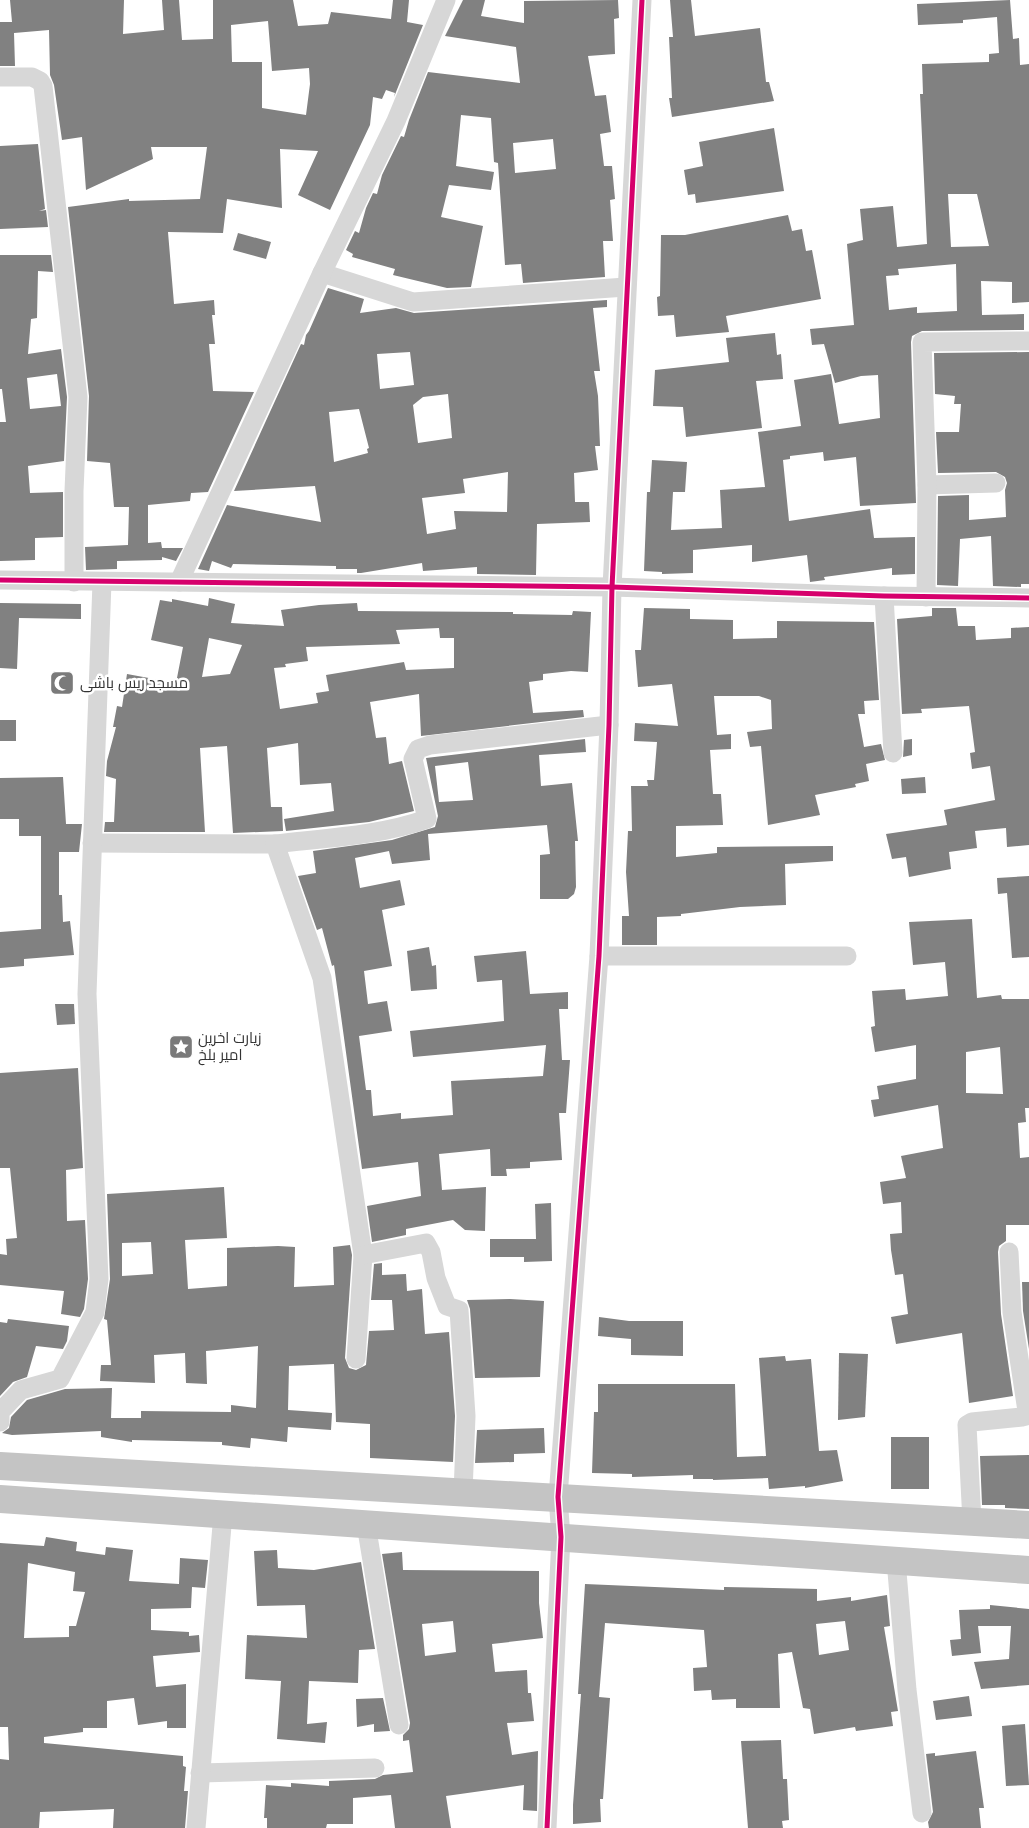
<svg xmlns="http://www.w3.org/2000/svg" width="1029" height="1828" font-family="'Open Sans',Cairo,sans-serif">
  <style>
    .building { fill: #818181; fill-rule: evenodd }
    .lines { fill: none; stroke-linecap: round; stroke-linejoin: round }
    .minor { stroke: #d7d7d7; stroke-width: 19 }
    .highway { stroke: #c4c4c4; stroke-width: 28 }
    .cycleway-casing { stroke: #fff; stroke-width: 8 }
    .cycleway { stroke: #d6006c; stroke-width: 5 }
    .labels { text-anchor: middle; stroke-width: 5; stroke-linejoin: round; paint-order: stroke }
    .poi-label { font-size: 15px; fill: #333; stroke: #fff; text-anchor: start }
  </style>
  <rect width="100%" height="100%" fill="#fff"/>
  <g class="building">
    <path d="M10,0H124L123,34L164,30L162,0H179L182,40L213,39V0H293L298,26L328,24L331,12L391,19L393,0H409L407,22L423,25L394,97L395,93L386,90L382,99L373,97L370,125L330,210L298,195L318,151L280,149L282,208L227,199L223,233L168,232L174,304L214,300L215,315H212L215,344H209L213,391L254,392L208,492L191,493L190,501L148,505V543L161,542L162,548H183L176,561L162,557V560L117,561V569L86,570L85,547L128,545L129,507H114L110,463L87,461L89,396L68,207L129,199V201L200,199L207,147H151L153,159L86,190L82,137L62,140L54,85L50,75L49,30L14,33L15,66H0V22H12ZM268,21L272,71L309,68L310,84L306,115L262,108V62H232L231,25Z"/>
    <path d="M463,0H485L481,16L524,23V1L618,0L619,18L614,19L615,54L588,56L595,96L606,95L611,132L600,134L604,166H612L615,199L610,200L613,241H603L605,277L523,283L521,264L505,265L498,163L494,162L491,118L461,115L456,166L494,172L491,190L449,185L441,217L483,226L471,287L447,288L393,275L395,269L352,257L353,254L346,250L355,231L359,233L366,208L373,193L377,194L382,175L401,136L404,137L409,120L428,72L520,83L516,47L445,36ZM553,139L556,169L515,173L513,143Z"/>
    <polygon points="670,0 691,0 695,36 760,28 766,82 769,82 774,101 672,117 669,98 672,98 669,37 673,37"/>
    <path d="M1010,0L1013,39L1019,38L1020,65L1029,64V302L1012,303V282L981,281L982,315L1024,314V330L922,331L912,336L911,342L916,503L860,506L856,457L824,461L823,452L790,456V459L783,460L789,521L870,509L874,538L915,537V574L892,575V568L824,577L825,580L810,582L807,555L752,562V545L693,550V573L662,574V572L644,571L647,492H650L652,460L687,462L685,492H673L671,530L722,528L720,490L765,487L758,432L801,426L794,380L831,374L839,424L880,418L878,375L861,376L835,383L824,344L812,345L810,329L854,325L847,244L863,240L860,209L893,206L897,247L927,244L920,94H923L922,64L989,62V54L999,53L997,17L963,20V23L918,25L917,4ZM948,194H977L989,246L951,247ZM956,264L957,311L917,313V307L889,310L886,276L899,275L898,269Z"/>
    <polygon points="774,128 784,191 696,203 695,194 688,195 684,170 703,166 699,142"/>
    <polygon points="38,144 45,209 39,211 46,210 48,227 0,229 0,146"/>
    <polygon points="788,215 792,231 802,229 806,251 812,250 821,299 726,316 729,332 676,337 674,315 658,316 657,297 660,296 661,235 685,235"/>
    <polygon points="238,233 271,242 266,259 233,250"/>
    <path d="M0,255H51L53,272L38,271L37,318L31,319L28,354L61,349L67,397L64,461L28,466L30,493L63,492V537L35,538V560L0,561V422H6L2,389H0ZM57,374L61,406L30,409L27,378Z"/>
    <path d="M328,288L364,299L360,313L396,308L414,313L607,300V307L593,308L600,371H594L598,396L600,446H595L598,470L574,473L575,502H589L590,522L537,524L536,575L477,574V567L423,571L422,563L361,573H357V569H336V566L233,564L231,568L212,561L209,571L198,569L227,505L321,522L315,486L234,491L301,344L304,345L306,335L309,331ZM410,352L414,385L380,389L377,354ZM448,394L452,438L418,443L413,405L423,397ZM359,409L369,448L367,449L368,453L334,462L329,412ZM508,472L507,512L454,511L456,529L427,534L422,498L465,493L463,479Z"/>
    <polygon points="775,333 777,355 781,354 783,379 756,381 762,428 686,437 683,407 653,406 655,370 729,362 726,338"/>
    <polygon points="1029,352 1029,584 1021,584 1021,587 993,586 991,536 960,539 958,586 937,585 938,496 969,495 969,520 1006,517 1005,490 1007,483 1005,477 996,472 938,473 936,432 959,432 961,404 954,404 955,396 935,394 934,353"/>
    <path d="M209,598L235,604L231,623L284,626L281,610L319,605L357,603L358,611L513,612V614L572,615L573,611L591,612L588,672L571,671L543,674V680L529,682L533,713L583,710L584,717L421,736L419,694L370,702L376,738L386,737L389,764L402,761L414,811L369,822L286,831L284,819L334,811L331,783L300,785L298,743L267,748L271,807H282L283,831L233,833L227,746L200,748L205,832H104L105,822H114L116,779L106,776L107,761L116,727H113L117,706L122,707L127,674L176,683L183,647L151,640L160,600L172,602V599L208,606ZM439,628L440,638H454V668L406,670L404,662L326,675L329,691L316,693L318,703L280,709L274,668L286,667L285,664L308,661L306,647L400,644L396,630ZM209,638L242,645L230,674L202,677Z"/>
    <polygon points="0,603 81,604 81,619 19,618 17,669 0,668"/>
    <polygon points="644,608 690,609 690,619 733,620 733,639 777,638 777,621 874,622 879,700 864,701 865,714 858,714 864,747 881,744 885,760 866,764 869,781 855,784 856,787 815,795 820,815 768,825 761,746 750,747 747,732 772,729 771,700 759,696 714,696 717,735 731,734 731,749 710,750 713,794 721,794 723,825 676,826 676,857 717,853 717,847 833,846 833,861 785,864 786,905 740,907 681,914 681,916 657,917 657,945 622,945 622,916 629,916 626,872 628,831 632,831 631,786 648,786 647,780 654,780 657,742 634,741 635,723 678,726 672,684 638,687 635,650 641,650"/>
    <polygon points="932,608 956,608 958,626 975,626 976,640 1011,638 1011,628 1029,627 1029,845 1007,847 1006,828 975,831 977,848 949,852 951,869 909,877 906,857 892,859 886,834 947,825 944,810 995,800 990,766 972,769 970,753 975,752 969,706 921,709 922,713 902,714 897,619 932,616"/>
    <rect x="0" y="720" width="16" height="21"/>
    <path d="M585,739L586,752L539,755L541,786L572,783L578,841H575L576,887L574,894L568,899H540V855L550,854L547,825L428,834L430,860L392,864L389,851L355,858L360,888L400,880L405,905L382,910L392,966L364,971L368,1004L387,1001L392,1031L359,1036L366,1090H371L373,1116L401,1113V1119L453,1115L451,1081L543,1076L546,1045L413,1057L410,1031L504,1021L502,980L477,982L474,956L526,951L530,994L568,992V1009H559L562,1060H570L566,1113H559L562,1160L530,1162V1168L506,1169L507,1176H491L490,1149L439,1154L442,1190L486,1187L485,1231L465,1230L453,1220L406,1229V1235L372,1242L367,1206L421,1196L418,1162L362,1169L334,965L332,966L322,928L317,930L298,876L316,873L313,851L392,840L435,827L438,816L426,758ZM468,762L473,800L439,802L435,766Z"/>
    <polygon points="912,739 912,755 903,757 904,740"/>
    <polygon points="63,777 66,824 82,824 79,852 59,852 59,895 62,895 63,922 70,921 74,955 24,959 24,966 0,968 0,932 41,929 41,836 19,836 19,819 0,819 0,778"/>
    <polygon points="925,777 926,793 902,794 901,779"/>
    <polygon points="1029,876 1029,957 1012,958 1007,893 998,894 997,878"/>
    <path d="M972,919L977,998L1001,995L1002,999H1029V1108H1025L1026,1122L1018,1123L1020,1158L1029,1157V1225H1006V1241L999,1246L998,1252L1001,1314L1013,1396L969,1403L962,1333L896,1344L891,1317L908,1314L903,1274L895,1275L891,1250L890,1234L902,1233L901,1202L883,1204L880,1182L906,1178L901,1156L943,1148L938,1105L874,1117L871,1100L879,1099L877,1086L916,1079V1045L875,1052L871,1027L875,1026L872,991L905,989L906,1000L948,996L945,962L913,965L909,922ZM1000,1047L1003,1094L966,1093V1052Z"/>
    <polygon points="429,947 432,966 436,965 437,989 411,991 407,951"/>
    <polygon points="55,1004 74,1004 75,1024 57,1025"/>
    <polygon points="78,1068 83,1168 66,1170 67,1221 85,1220 88,1279 84,1309 80,1317 61,1314 64,1291 0,1285 0,1254 7,1255 6,1239 17,1238 10,1168 0,1168 0,1073"/>
    <path d="M224,1187L227,1238L185,1240L188,1289L227,1286V1248L278,1246L295,1247L294,1287L334,1285L333,1247L350,1245L352,1255L345,1358L349,1368L356,1370L366,1365L369,1331L394,1330L392,1300H371L374,1264L382,1263V1275L406,1274L407,1291L422,1289L425,1334L449,1332L455,1416L453,1462L370,1458V1424L336,1422L334,1364L289,1366L288,1410L332,1413L331,1430L288,1427L287,1442L251,1438L250,1448L222,1445V1442L132,1440V1442L101,1437V1431L12,1435L2,1433L9,1428L11,1417L27,1400L65,1389L112,1388L111,1418H141V1411L231,1412V1405L256,1408L258,1346L206,1351L207,1384L186,1383L185,1353L154,1355L155,1383L100,1381L101,1365H111L107,1320L104,1319L110,1279L107,1194ZM151,1242L153,1274L122,1276V1243Z"/>
    <polygon points="551,1203 552,1261 524,1262 524,1257 490,1257 490,1239 536,1239 535,1204"/>
    <polygon points="1022,1282 1029,1282 1029,1349 1023,1311"/>
    <polygon points="510,1299 544,1301 540,1377 475,1378 470,1309 467,1300"/>
    <polygon points="599,1317 629,1321 683,1321 683,1356 631,1355 631,1339 598,1336"/>
    <polygon points="8,1319 69,1326 67,1341 63,1349 36,1346 27,1377 13,1382 0,1396 0,1322 7,1323"/>
    <polygon points="839,1353 868,1354 865,1417 838,1420"/>
    <polygon points="785,1356 786,1361 811,1359 819,1451 837,1450 843,1481 805,1488 805,1486 769,1489 768,1478 713,1480 713,1479 693,1479 693,1475 632,1477 632,1474 592,1473 594,1412 598,1412 598,1384 735,1384 737,1457 766,1456 759,1358"/>
    <polygon points="544,1428 545,1453 514,1454 514,1462 475,1463 477,1430"/>
    <rect x="891" y="1437" width="38" height="52"/>
    <polygon points="1029,1455 1029,1509 1005,1508 1005,1505 982,1505 980,1456"/>
    <path d="M46,1537L77,1542L76,1551L105,1555L106,1547L133,1550L129,1581L179,1584L180,1558L208,1560L205,1588L192,1587L191,1608L151,1609V1630L189,1632V1636L199,1635L200,1652L153,1656L156,1687L186,1684V1728H167V1721L138,1725L134,1698L107,1701V1728H83V1732L44,1737V1743L183,1756V1766L186,1767L184,1791H188L185,1828H113L114,1809L40,1812L39,1828H0V1759L9,1760L8,1727H0V1543L44,1546ZM28,1563L75,1572L73,1591L85,1592L76,1626H69V1637L24,1638Z"/>
    <polygon points="277,1550 278,1568 314,1570 361,1562 375,1649 359,1650 358,1683 309,1681 307,1724 327,1722 325,1743 277,1739 281,1681 245,1679 247,1635 307,1638 305,1605 257,1606 254,1551"/>
    <path d="M402,1552L403,1570L539,1571V1603L543,1638L492,1644L495,1672L527,1670L528,1693H531L534,1721L507,1723L512,1755L538,1751L537,1811L523,1810L524,1785L446,1796L451,1828H395L391,1795L353,1798V1824H327L326,1828H267V1818H264L266,1785L291,1787V1783L329,1786V1781L375,1779L383,1775L413,1772L409,1740L403,1741V1735L409,1729L410,1723L382,1554ZM453,1621L456,1652L425,1656L422,1624Z"/>
    <path d="M585,1584L724,1590V1587L817,1589V1601L851,1597V1601L887,1595L890,1626L884,1627L898,1711L891,1712L893,1726L856,1731L855,1727L814,1734L810,1709L803,1708L792,1652L778,1654L780,1708H736V1699L712,1700L711,1690L694,1691L693,1668L707,1667L704,1630L605,1623L599,1697L610,1698L603,1799H600L601,1822L573,1824V1805L581,1694H578ZM845,1621L849,1650L819,1655L816,1624Z"/>
    <polygon points="990,1605 1029,1609 1029,1685 981,1689 974,1662 1009,1659 1011,1626 978,1626 981,1653 952,1656 950,1640 961,1639 959,1610 990,1609"/>
    <polygon points="969,1696 972,1716 936,1720 933,1701"/>
    <polygon points="383,1698 390,1731 374,1732 374,1724 357,1727 356,1699"/>
    <polygon points="1025,1724 1029,1785 1006,1786 1002,1726"/>
    <polygon points="781,1740 783,1779 787,1779 789,1820 782,1821 783,1828 748,1828 741,1741"/>
    <polygon points="976,1751 984,1808 979,1808 981,1828 929,1828 928,1822 933,1812 926,1754 935,1753 935,1756"/>
  </g>
  <g class="lines">
    <g class="minor">
      <polyline points="0,77 32,77 40,81 43,86 78,397 74,491 74,582"/>
      <polyline points="322,273 413,302 626,287"/>
      <polyline points="927,485 996,483"/>
      <polyline points="0,580 612,587 884,596 1029,598"/>
      <polyline points="179,582 322,273 396,121 446,0"/>
      <polyline points="884,596 893,753"/>
      <polyline points="926,597 927,485 922,342 1029,341"/>
      <polyline points="92,843 275,844 322,978 363,1255 356,1359"/>
      <path d="M275,844C325,838 379,836 427,819L413,759L418,749L430,745L609,725"/>
      <polyline points="599,956 847,956"/>
      <polyline points="363,1255 426,1243 431,1252 436,1278 447,1306 459,1310 466,1416 463,1493"/>
      <polyline points="0,1422 0,1412 21,1390 60,1379 95,1312 99,1279 87,994 102,582"/>
      <polyline points="972,1522 967,1425 972,1422 1022,1417 1026,1416 1027,1411 1012,1312 1009,1252"/>
      <polyline points="366,1524 399,1725"/>
      <polyline points="896,1560 907,1690 922,1813"/>
      <polyline points="200,1773 375,1768"/>
      <polyline points="196,1828 223,1514"/>
      <polyline points="547,1828 561,1537 558,1497 599,956 609,725 612,587 642,0"/>
    </g>
    <g class="highway">
      <polyline points="0,1466 1029,1525"/>
      <polyline points="0,1499 1029,1570"/>
    </g>
    <defs>
      <g id="cycleway">
        <polyline points="0,580 612,587 884,596 1029,598"/>
        <polyline points="547,1828 561,1537 558,1497 599,956 609,725 612,587 642,0"/>
      </g>
    </defs>
    <use href="#cycleway" class="cycleway-casing"/>
    <use href="#cycleway" class="cycleway"/>
  </g>
  <defs>
    <symbol id="mosque-square" viewBox="-11 -11 22 22"><rect x="-9" y="-9" width="18" height="18" rx="4" fill="#7a7a7a" stroke="#fff"/><path d="M3.5-4.9A6 6 0 1 0 3.5 4.9A5 5 0 1 1 3.5-4.9Z" fill="#fff"/></symbol>
    <symbol id="sight-square" viewBox="-11 -11 22 22"><rect x="-9" y="-9" width="18" height="18" rx="4" fill="#7a7a7a" stroke="#fff"/><path d="M0-6L1.8-2.2L6-1.7L2.9 1.2L3.7 5.4L0 3.3L-3.7 5.4L-2.9 1.2L-6-1.7L-1.8-2.2Z" fill="#fff"/></symbol>
  </defs>
  <g fill-rule="evenodd">
    <use href="#mosque-square" x="48" y="669" width="28" height="28"/>
    <use href="#sight-square" x="167" y="1033" width="28" height="28"/>
  </g>
  <g class="labels">
    <g class="poi-label">
      <text x="80" y="688">مسجد ریس باشی</text>
      <text x="198" y="1043">زیارت اخرین<tspan x="198" dy="17">امیر بلخ</tspan></text>
    </g>
  </g>
</svg>
